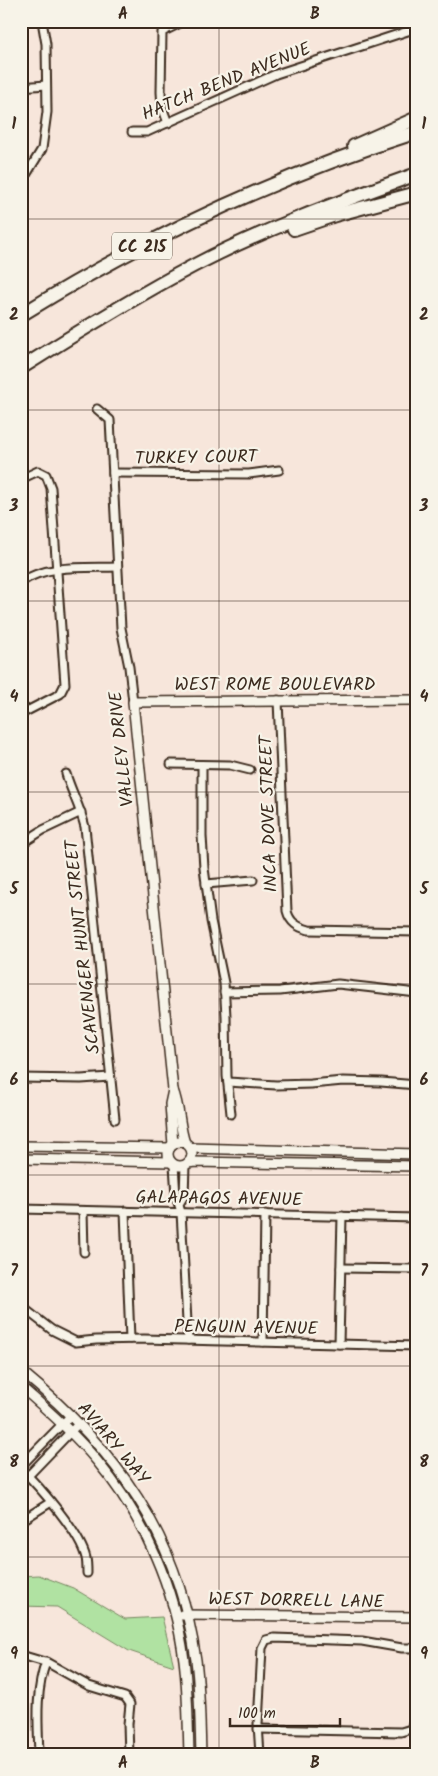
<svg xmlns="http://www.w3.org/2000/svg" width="438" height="1776" font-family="Kalam,sans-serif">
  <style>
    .park { fill: #b0e2a2; stroke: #768660 }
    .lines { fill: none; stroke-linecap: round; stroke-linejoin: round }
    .street-casing { stroke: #3b2a1e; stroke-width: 11 }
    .secondary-casing { stroke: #3b2a1e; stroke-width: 12 }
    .highway-casing { stroke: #3b2a1e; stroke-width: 16 }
    .street { stroke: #f7f3e8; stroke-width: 7 }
    .secondary { stroke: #f7f3e8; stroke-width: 9 }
    .highway { stroke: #f7f3e8; stroke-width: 12 }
    .grid { fill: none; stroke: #3b2a1e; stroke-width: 1; stroke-opacity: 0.55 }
    .labels { text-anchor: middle; stroke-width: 4.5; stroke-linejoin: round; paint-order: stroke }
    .shield { fill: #f7f3e8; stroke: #73665b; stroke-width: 1 }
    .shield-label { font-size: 16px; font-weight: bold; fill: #3b2a1e }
    .street-label { font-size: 18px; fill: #3b2a1e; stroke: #f7f3e8 }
    .neatline { fill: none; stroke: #3b2a1e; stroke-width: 2 }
    .grid-label { font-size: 16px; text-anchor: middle; font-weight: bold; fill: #3b2a1e }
  </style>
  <rect width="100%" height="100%" fill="#f7e6db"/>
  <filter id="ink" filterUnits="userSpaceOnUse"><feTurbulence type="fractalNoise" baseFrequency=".02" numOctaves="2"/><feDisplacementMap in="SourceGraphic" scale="10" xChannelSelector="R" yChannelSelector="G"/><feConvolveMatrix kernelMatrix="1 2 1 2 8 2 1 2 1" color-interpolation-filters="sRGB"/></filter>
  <g filter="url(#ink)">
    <polygon class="park" points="39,1575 73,1588 125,1619 162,1617 174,1666 129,1651 57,1607 21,1606 21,1576"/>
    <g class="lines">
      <defs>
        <g id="street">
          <polyline points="21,87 46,85"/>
          <polyline points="168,123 162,107 161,92 162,32 184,21"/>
          <polyline points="132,132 147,132 276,74 417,28"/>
          <polyline points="21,175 26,175 42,149 47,112 46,44 42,21"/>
          <polyline points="97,409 110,420 121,628 129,667 133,702"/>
          <polyline points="113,473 249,474 279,470"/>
          <polyline points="21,479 38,471 46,475 51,488 65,684 60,694 21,714"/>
          <path d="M21,582C47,564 86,568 117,567"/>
          <path d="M278,700L287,911C290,923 298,927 309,930L417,932"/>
          <polyline points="171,764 230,765 250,770"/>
          <polyline points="202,765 202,836 204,868 211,921 224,983 226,1016 227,1076 231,1114"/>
          <path d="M66,774C72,793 80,807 85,827L115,1119"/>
          <polyline points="21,844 43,830 81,812"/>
          <polyline points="206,884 253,880"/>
          <polyline points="224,992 280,991 338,984 417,993"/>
          <polyline points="21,1078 81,1079 110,1077"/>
          <polyline points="228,1082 276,1085 311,1084 343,1081 381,1082 417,1085"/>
          <polyline points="174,1165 176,1196 181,1212 188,1340"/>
          <polyline points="179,1204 184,1196 185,1165"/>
          <polyline points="21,1209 417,1218"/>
          <polyline points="83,1211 84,1252"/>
          <polyline points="125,1211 130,1339"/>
          <polyline points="341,1268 417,1269"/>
          <polyline points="21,1306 52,1330 76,1342 96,1340 144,1339 417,1346"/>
          <polyline points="263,1342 265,1214"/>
          <polyline points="339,1344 342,1216"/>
          <polyline points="21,1466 71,1415"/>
          <path d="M21,1469C40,1487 80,1533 86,1558C87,1562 87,1568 87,1573"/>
          <polyline points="28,1476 79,1423"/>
          <polyline points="21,1521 51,1502"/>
          <polyline points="21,1655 48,1663 89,1686 125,1697 130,1704 128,1724 129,1755"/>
          <polyline points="258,1729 401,1732 411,1729 413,1723"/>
          <path d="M39,1755C38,1723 35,1692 46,1662"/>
          <polyline points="260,1755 258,1724 262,1648 266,1640 274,1638 362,1641 402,1648 417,1648"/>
        </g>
        <g id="secondary">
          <path d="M173,1090C180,1108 179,1126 185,1143"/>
          <circle cx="180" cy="1154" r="12"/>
          <polyline points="173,1145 170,1104 173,1090 133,702 417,700"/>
          <polyline points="21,1146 170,1148"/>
          <polyline points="191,1148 417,1154"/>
          <polyline points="21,1159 171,1162"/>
          <polyline points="188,1163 195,1162 417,1166"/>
          <path d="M21,1371C117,1450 178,1534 196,1660C200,1691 200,1723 201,1755"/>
          <path d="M21,1387C48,1410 75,1434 97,1461C144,1517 175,1588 184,1660C188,1691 188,1723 189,1755"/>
          <polyline points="182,1615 417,1617"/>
        </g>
        <g id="highway">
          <polyline points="354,146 417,118"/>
          <polyline points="294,229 335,215 417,193"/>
          <path d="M21,315C145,238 277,176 417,132"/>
          <path d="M21,368C78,332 136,296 195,265C266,228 342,201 417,174"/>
        </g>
      </defs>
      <use href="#street" class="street-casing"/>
      <use href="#secondary" class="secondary-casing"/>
      <use href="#highway" class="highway-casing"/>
      <use href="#street" class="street"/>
      <use href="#secondary" class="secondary"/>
      <use href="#highway" class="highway"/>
    </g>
  </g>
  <path class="grid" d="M219,21V1755M21,219H417M21,410H417M21,601H417M21,792H417M21,984H417M21,1175H417M21,1366H417M21,1557H417"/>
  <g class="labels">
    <rect class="shield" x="112" y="232.5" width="60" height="27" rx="4"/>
    <g class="shield-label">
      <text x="142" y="252">CC 215</text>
    </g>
    <g class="street-label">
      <text transform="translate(226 81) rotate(-22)" y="6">HATCH BEND AVENUE</text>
      <text transform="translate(196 457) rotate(-1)" y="6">TURKEY COURT</text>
      <text x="275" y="690">WEST ROME BOULEVARD</text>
      <text transform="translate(121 749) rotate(-96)" y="6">VALLEY DRIVE</text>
      <text transform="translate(268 814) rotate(-92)" y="6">INCA DOVE STREET</text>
      <text transform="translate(82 947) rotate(-96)" y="6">SCAVENGER HUNT STREET</text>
      <text transform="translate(219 1198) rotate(1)" y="6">GALAPAGOS AVENUE</text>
      <text transform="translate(246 1327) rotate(1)" y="6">PENGUIN AVENUE</text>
      <text transform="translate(114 1443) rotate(50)" y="6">AVIARY WAY</text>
      <text transform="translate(296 1600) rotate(1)" y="6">WEST DORRELL LANE</text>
    </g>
  </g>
  <rect width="438" height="1776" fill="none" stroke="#f7f3e8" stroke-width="55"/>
  <path d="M230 1718v8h110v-8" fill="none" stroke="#3b2a1e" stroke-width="2.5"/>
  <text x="238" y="1718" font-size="15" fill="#3b2a1e" stroke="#f7f3e8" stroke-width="4" paint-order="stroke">100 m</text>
  <rect x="28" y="28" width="382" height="1720" class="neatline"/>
  <g class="grid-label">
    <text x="123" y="19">A</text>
    <text x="315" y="19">B</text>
    <text x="14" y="129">1</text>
    <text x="424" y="129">1</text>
    <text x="14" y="320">2</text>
    <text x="424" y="320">2</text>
    <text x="14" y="511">3</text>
    <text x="424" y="511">3</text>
    <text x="14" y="702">4</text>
    <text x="424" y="702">4</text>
    <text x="14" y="894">5</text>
    <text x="424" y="894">5</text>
    <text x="14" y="1085">6</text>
    <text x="424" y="1085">6</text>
    <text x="14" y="1276">7</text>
    <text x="424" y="1276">7</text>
    <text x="14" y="1467">8</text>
    <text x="424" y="1467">8</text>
    <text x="14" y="1659">9</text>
    <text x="424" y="1659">9</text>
    <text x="123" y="1768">A</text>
    <text x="315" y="1768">B</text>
  </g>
</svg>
